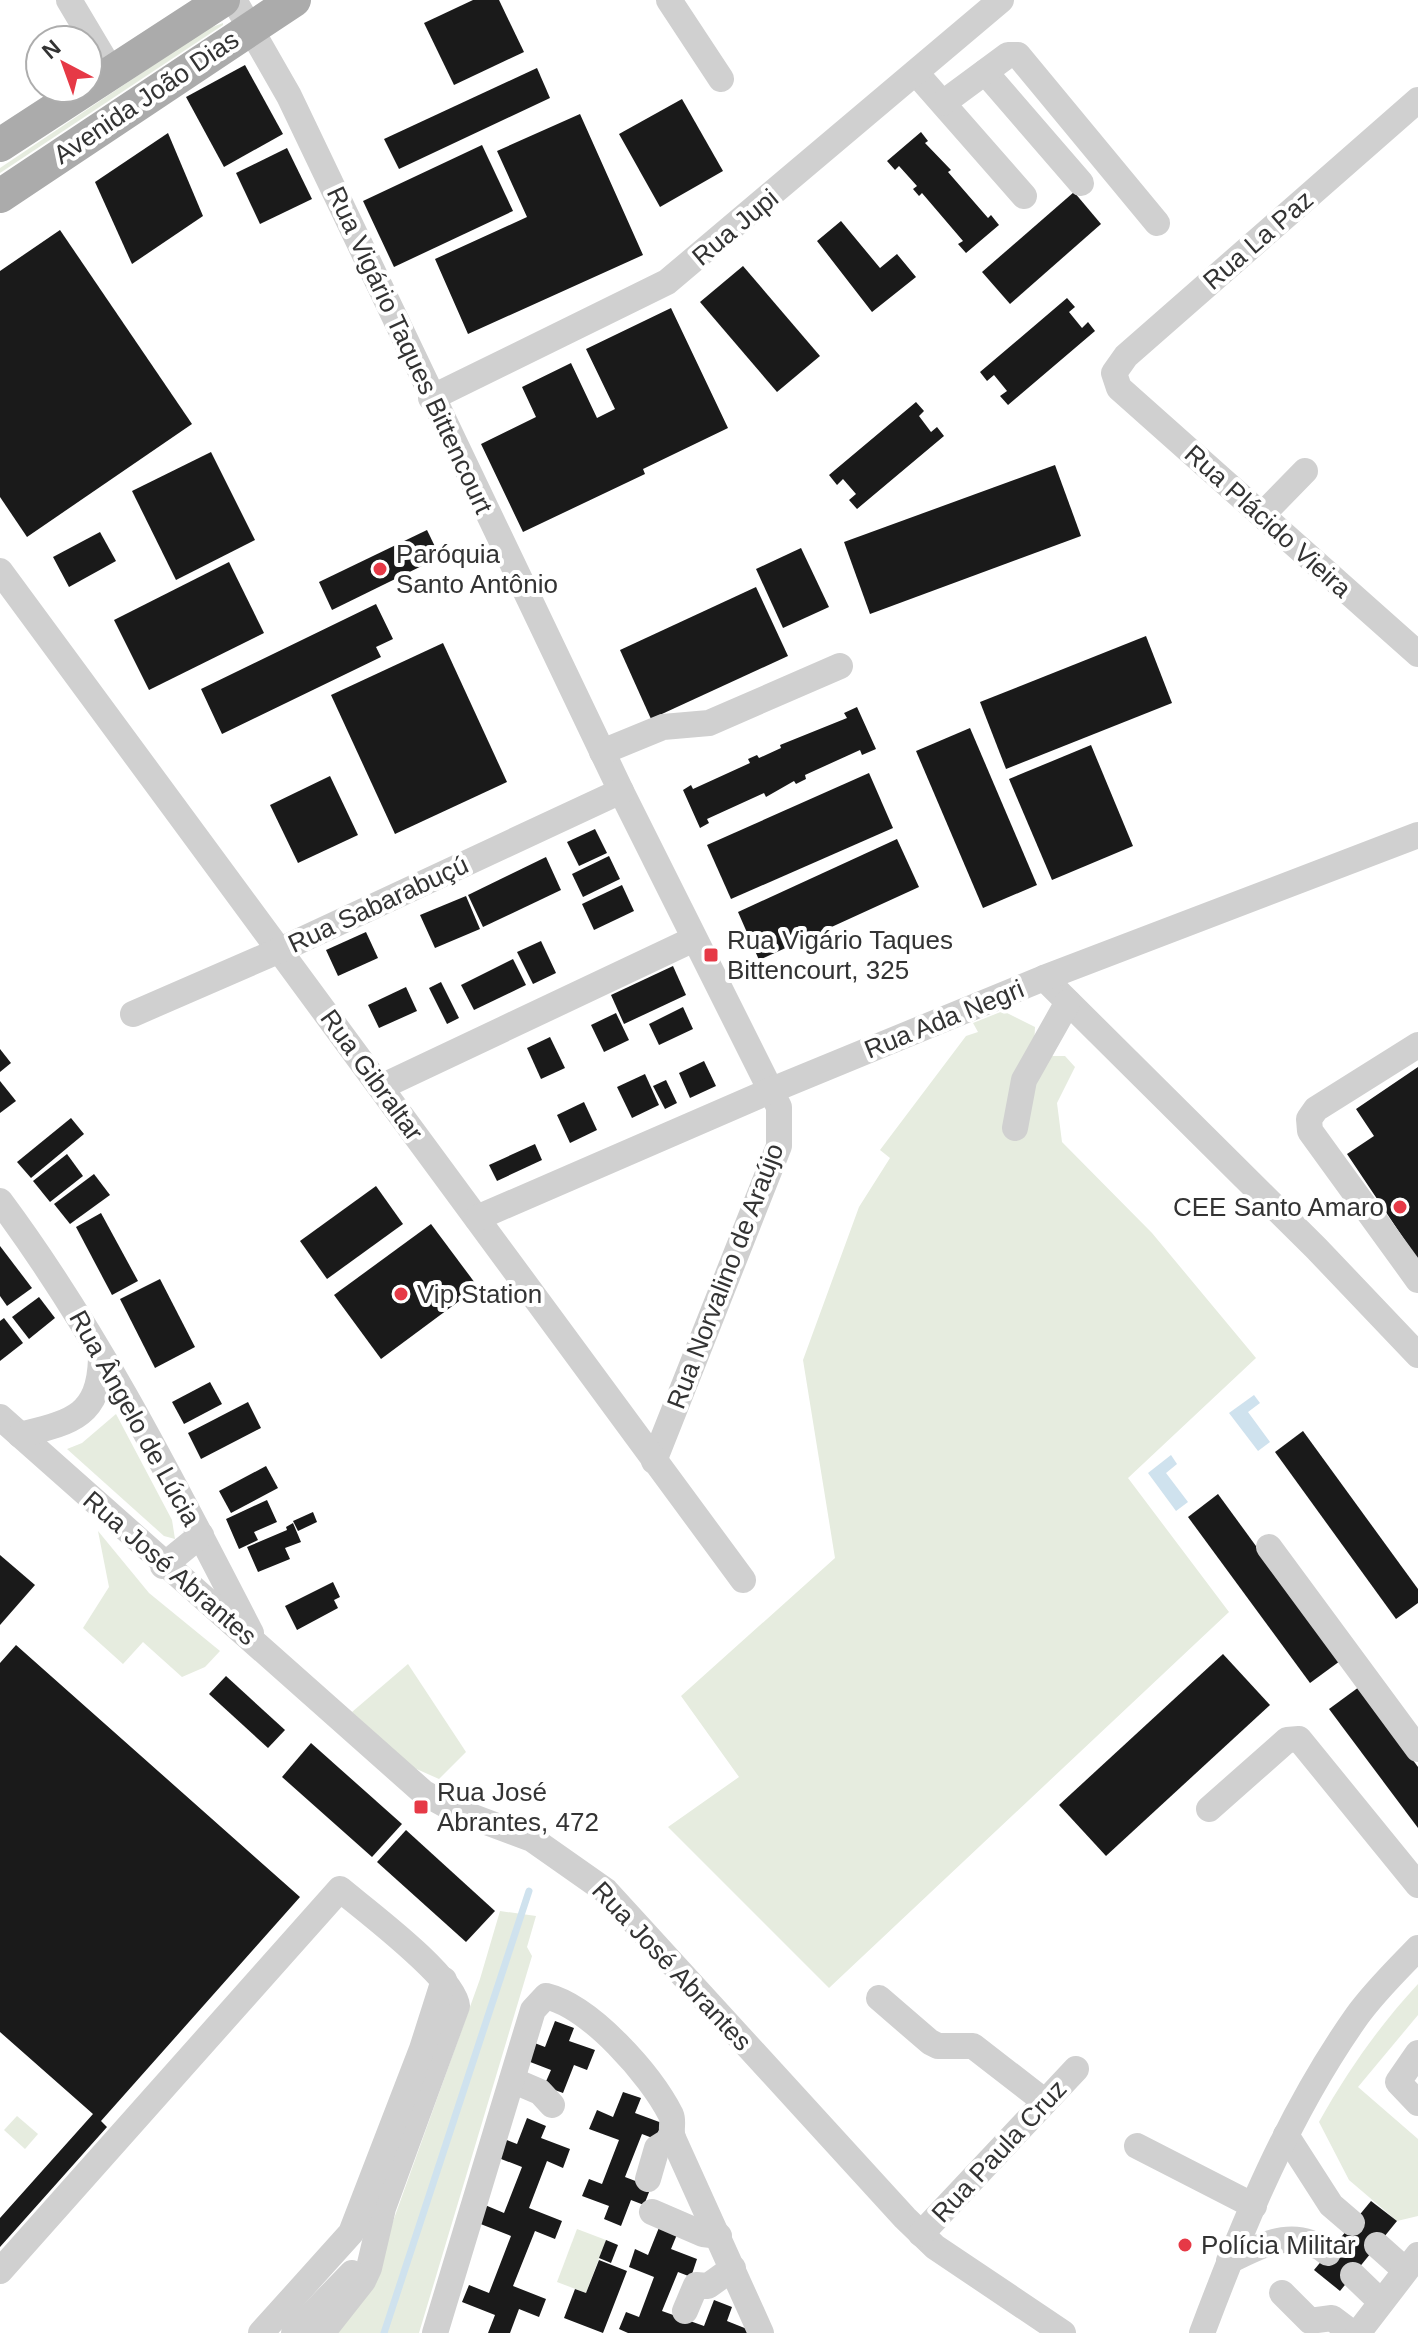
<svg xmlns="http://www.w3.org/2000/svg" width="1418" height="2333" font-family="Arial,sans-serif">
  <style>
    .green { fill: #e6ecdf }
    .water { fill: #cfe2ee }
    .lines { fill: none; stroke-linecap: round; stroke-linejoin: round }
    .stream { stroke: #cfe2ee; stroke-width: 7 }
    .building { fill: #1a1a1a }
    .minor { stroke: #d0d0d0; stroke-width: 26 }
    .major { stroke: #ababab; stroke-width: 34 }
    .poi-dot { fill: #e63946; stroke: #fff; stroke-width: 3 }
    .labels { text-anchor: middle; stroke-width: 8; stroke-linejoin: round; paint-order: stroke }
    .street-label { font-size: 26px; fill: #333; stroke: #fff }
    .poi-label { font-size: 26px; fill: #333; stroke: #fff; text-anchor: start }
  </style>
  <rect width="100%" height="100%" fill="#fff"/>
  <g class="green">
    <polygon points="223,23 223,25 0,173 0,168 207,29"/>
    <polygon points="1003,1011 1035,1027 1034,1048 1050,1056 1065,1056 1075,1067 1057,1103 1062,1142 1152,1233 1256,1358 1128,1478 1229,1612 829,1988 668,1827 739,1777 681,1696 835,1558 803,1360 859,1207 890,1158 880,1150 966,1036 978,1032 973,1023"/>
    <polygon points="116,1414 172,1520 175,1539 164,1536 67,1449 82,1443"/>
    <polygon points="98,1531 149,1593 220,1651 205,1667 182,1677 143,1642 123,1664 83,1628 109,1587"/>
    <polygon points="408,1664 466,1752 439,1779 412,1767 352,1712"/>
    <polygon points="500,1911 536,1916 527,1947 532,1956 419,2333 333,2333 368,2291 480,1979"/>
    <path d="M1418,1984V2015L1358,2087L1418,2139V2216L1397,2221L1349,2180L1319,2122C1347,2072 1379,2026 1418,1984Z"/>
    <polygon points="17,2116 38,2134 25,2149 4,2130"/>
    <polygon points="577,2229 606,2240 586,2293 557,2282"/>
  </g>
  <g class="water">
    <polygon points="1254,1395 1260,1403 1248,1412 1270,1442 1258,1451 1229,1413"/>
    <polygon points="1171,1455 1177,1464 1166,1473 1188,1502 1176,1511 1148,1473"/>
  </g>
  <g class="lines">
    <polyline class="stream" points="384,2333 529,1891"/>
  </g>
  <g class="building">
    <polygon points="473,0 499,0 524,52 454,85 424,23"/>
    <polygon points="245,65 283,134 224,167 186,97"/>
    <polygon points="537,68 550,98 399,169 384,139"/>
    <polygon points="682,99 723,171 660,207 619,134"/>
    <polygon points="580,114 643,255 468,334 435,259 527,217 497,151"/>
    <polygon points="921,132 928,141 925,143 951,170 948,172 988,218 991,215 999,225 966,253 958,244 963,241 922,193 919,196 913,189 917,186 899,166 895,170 887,161"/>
    <polygon points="168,133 203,216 132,264 95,182"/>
    <polygon points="482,145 513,211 394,267 363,201"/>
    <polygon points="287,148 312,199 260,224 236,173"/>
    <polygon points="1074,192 1101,224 1010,304 982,272"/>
    <polygon points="841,221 880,268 897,254 916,277 872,312 817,241"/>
    <polygon points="60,230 192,424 27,537 0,497 0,271"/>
    <polygon points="743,266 820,356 777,392 700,302"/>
    <polygon points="1067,298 1075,307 1069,312 1082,328 1088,322 1095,331 1008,405 1000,396 1007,391 994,375 987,381 980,372"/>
    <polygon points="671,308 728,428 643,469 645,474 523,532 481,444 536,417 522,387 571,363 597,418 615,409 586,349"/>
    <polygon points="916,402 924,411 919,416 931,432 937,427 944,436 857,509 849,500 856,494 843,479 837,485 829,475"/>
    <polygon points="211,452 255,540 176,580 132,491"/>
    <polygon points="1055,465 1081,536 870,614 844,542"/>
    <polygon points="427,530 440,557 332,610 319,582"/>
    <polygon points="100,532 116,561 69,587 53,557"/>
    <polygon points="801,548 829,607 783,628 756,569"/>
    <polygon points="229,562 264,633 149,690 114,620"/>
    <polygon points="756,587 788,656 651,719 620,650"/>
    <polygon points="376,604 393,639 376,647 381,657 222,734 201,689"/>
    <polygon points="1146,636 1172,703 1006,769 980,702"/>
    <polygon points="443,643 507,782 395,834 331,695"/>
    <polygon points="857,707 876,749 862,755 860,750 805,775 806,779 796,784 794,781 766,797 764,793 707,819 709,823 700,828 683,790 691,785 693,789 750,763 748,759 757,755 759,758 781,748 780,745 847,718 844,713"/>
    <polygon points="970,728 1037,885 983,908 916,751"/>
    <polygon points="1091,745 1133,846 1052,880 1009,779"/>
    <polygon points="869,773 893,828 731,899 707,845"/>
    <polygon points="330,776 358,835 298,863 270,805"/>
    <polygon points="595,829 607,853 579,866 567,842"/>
    <polygon points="897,839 919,887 759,960 738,912"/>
    <polygon points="609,856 620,879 583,897 572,874"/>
    <polygon points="546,857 561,890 483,927 468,895"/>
    <polygon points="622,885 634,911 594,930 582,904"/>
    <polygon points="466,896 480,929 435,948 420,915"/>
    <polygon points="366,932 378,958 338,976 326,950"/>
    <polygon points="541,941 556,973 533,984 517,952"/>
    <polygon points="513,959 526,985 474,1010 461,985"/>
    <polygon points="673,966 686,995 624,1024 611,995"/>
    <polygon points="441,982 459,1018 447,1024 429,988"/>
    <polygon points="406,987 417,1011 379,1028 368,1005"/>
    <polygon points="683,1007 693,1029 659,1045 649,1024"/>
    <polygon points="616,1013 629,1040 604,1052 591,1025"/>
    <polygon points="550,1037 565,1068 541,1079 527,1048"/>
    <polygon points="0,1049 11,1063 0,1072"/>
    <polygon points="704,1061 716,1086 690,1098 679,1073"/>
    <polygon points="1418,1067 1418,1260 1347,1154 1374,1136 1356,1109"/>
    <polygon points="645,1074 659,1105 632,1118 617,1087"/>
    <polygon points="666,1080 677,1103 665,1109 653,1086"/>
    <polygon points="0,1081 16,1101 0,1113"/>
    <polygon points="584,1102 597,1130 570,1143 557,1115"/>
    <polygon points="71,1118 84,1134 31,1178 17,1162"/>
    <polygon points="535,1144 542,1160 497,1181 489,1165"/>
    <polygon points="67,1154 83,1176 50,1202 33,1181"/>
    <polygon points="94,1174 110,1195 70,1224 54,1204"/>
    <polygon points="376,1186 403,1224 327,1279 300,1241"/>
    <polygon points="101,1213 138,1281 112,1295 76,1227"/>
    <polygon points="431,1224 478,1287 381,1359 334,1295"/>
    <polygon points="0,1246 32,1288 7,1306 0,1296"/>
    <polygon points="160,1279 195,1347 155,1368 120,1299"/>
    <polygon points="39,1297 55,1318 29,1339 12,1317"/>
    <polygon points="4,1318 23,1343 0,1361 0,1321"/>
    <polygon points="210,1382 222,1404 184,1424 172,1402"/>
    <polygon points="248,1402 261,1428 201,1459 188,1433"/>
    <polygon points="1303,1431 1418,1589 1418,1603 1396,1619 1275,1452"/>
    <polygon points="266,1466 278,1488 231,1513 219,1491"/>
    <polygon points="1218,1494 1340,1661 1310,1683 1188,1517"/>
    <polygon points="267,1500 277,1522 254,1532 258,1540 239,1549 226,1519"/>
    <polygon points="313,1512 317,1522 298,1531 293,1521"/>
    <polygon points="293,1523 301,1542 285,1548 290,1559 258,1572 247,1547 287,1530 286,1527"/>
    <polygon points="0,1555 35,1585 0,1625"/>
    <polygon points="333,1582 340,1597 334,1600 338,1608 297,1630 285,1606"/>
    <polygon points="16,1645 300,1897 101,2121 107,2127 0,2247 0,2218 93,2114 0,2032 0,1663"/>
    <polygon points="1223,1654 1270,1705 1106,1856 1059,1805"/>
    <polygon points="226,1676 285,1730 268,1748 209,1694"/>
    <polygon points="1359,1687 1418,1767 1418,1828 1329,1709"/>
    <polygon points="311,1743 402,1824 372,1857 282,1777"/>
    <polygon points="406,1830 495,1911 466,1942 377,1862"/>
    <polygon points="555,2021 574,2028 569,2041 595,2050 587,2070 574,2065 563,2093 544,2086 551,2070 525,2060 532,2042 545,2047"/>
    <polygon points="623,2092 641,2098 635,2113 662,2123 655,2139 642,2134 625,2177 651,2187 644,2205 631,2200 621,2226 604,2219 609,2206 582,2196 589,2179 602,2184 619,2140 589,2129 597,2110 613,2117"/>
    <polygon points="527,2118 546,2126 541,2138 570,2149 563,2168 547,2161 529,2208 562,2221 555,2239 535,2231 513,2286 546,2299 539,2317 519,2309 510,2333 488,2333 495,2315 462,2302 469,2285 489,2293 511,2236 478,2223 485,2205 504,2213 522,2167 496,2157 504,2139 517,2144"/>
    <polygon points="1371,2201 1397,2221 1340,2291 1314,2270"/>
    <polygon points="660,2225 678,2232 671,2249 697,2259 691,2277 678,2272 662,2311 704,2326 714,2300 732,2307 727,2321 757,2333 628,2333 619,2329 626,2312 639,2317 654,2277 629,2267 635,2249 648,2255"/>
    <polygon points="606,2240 618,2245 611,2263 599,2258"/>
    <polygon points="599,2260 627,2271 603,2333 564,2318 575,2289 586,2293"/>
  </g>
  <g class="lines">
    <g class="minor">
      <polyline points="69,0 113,74"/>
      <polyline points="234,0 289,96 621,791 779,1107 779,1146 654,1461"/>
      <polyline points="669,0 721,79"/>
      <polyline points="985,72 1081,183"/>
      <polyline points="916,73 1024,196"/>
      <polyline points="1418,100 1126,356 1114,373 1119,388 1418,654"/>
      <polyline points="943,103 1008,55 1018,55 1157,223"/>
      <polyline points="431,398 667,282 1001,0"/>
      <polyline points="1262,515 1305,471"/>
      <polyline points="0,571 743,1580"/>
      <polyline points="602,752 663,727 709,723 840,666"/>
      <polyline points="1044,978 1316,1248 1418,1355"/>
      <polyline points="133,1014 280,950 621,791"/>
      <polyline points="1418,1045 1316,1109 1309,1119 1310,1131 1418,1280"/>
      <polyline points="381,1087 694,939"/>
      <polyline points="1015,1128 1024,1080 1068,1002"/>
      <path d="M0,1201C99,1334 175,1486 251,1633"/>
      <polyline points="477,1218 772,1090 1044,978 1418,835"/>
      <polyline points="0,1417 424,1793 457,1811 532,1839 606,1891 905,2218 935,2247 1063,2333"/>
      <path d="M20,1435C71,1422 99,1417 101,1359"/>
      <polyline points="1269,1547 1418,1749"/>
      <polyline points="163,1566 201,1535"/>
      <polyline points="1209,1809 1287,1740 1299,1739 1418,1885"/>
      <polyline points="879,1998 930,2042 938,2046 973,2046 1044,2101"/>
      <polyline points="1418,2053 1398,2082 1418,2103"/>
      <polyline points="512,2080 540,2092 552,2105"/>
      <polyline points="1286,2135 1331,2205 1352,2223"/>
      <polyline points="1137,2146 1254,2206"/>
      <polyline points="648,2179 657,2148 673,2138"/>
      <polyline points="652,2212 703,2234 719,2236"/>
      <polyline points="921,2234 1076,2069"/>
      <polyline points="1377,2245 1405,2270"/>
      <path d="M1229,2261C1263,2245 1294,2226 1328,2253"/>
      <path d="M0,2271L340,1889C365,1910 455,1977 457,2006L383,2208L369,2268L363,2281L322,2333"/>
      <polyline points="1353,2275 1381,2302"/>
      <polyline points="1282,2293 1310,2321 1332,2318 1352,2333"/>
      <polyline points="685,2311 696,2285 708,2286 733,2268"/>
      <polyline points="261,2333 351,2233 422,2049 444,1980"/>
      <polyline points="294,2333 352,2273"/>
      <path d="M435,2333L533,2010L546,1996C591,2007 650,2074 671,2115C674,2122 670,2130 673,2138L761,2333"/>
      <path d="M1202,2333C1243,2224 1289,2112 1357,2016C1375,1991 1397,1970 1418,1948"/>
      <polyline points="1358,2333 1418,2255"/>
    </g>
    <g class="major">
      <polyline points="0,145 223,0"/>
      <polyline points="0,196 294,0"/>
    </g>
  </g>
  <g class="poi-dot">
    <circle cx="380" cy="569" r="8"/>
    <rect x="703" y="947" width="16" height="16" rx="4"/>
    <circle cx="1400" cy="1207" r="8"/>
    <circle cx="401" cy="1294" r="8"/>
    <rect x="413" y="1799" width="16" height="16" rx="4"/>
    <circle cx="1185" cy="2245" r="8"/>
  </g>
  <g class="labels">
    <g class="street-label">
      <text transform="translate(146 97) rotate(-34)" y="9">Avenida João Dias</text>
      <text transform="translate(735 227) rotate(-40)" y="9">Rua Jupi</text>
      <text transform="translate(1258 240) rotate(-41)" y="9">Rua La Paz</text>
      <text transform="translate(410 350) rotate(65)" y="9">Rua Vigário Taques Bittencourt</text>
      <text transform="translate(1268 521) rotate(42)" y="9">Rua Plácido Vieira</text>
      <text transform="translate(378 904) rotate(-25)" y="9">Rua Sabarabuçú</text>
      <text transform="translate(944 1019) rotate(-22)" y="9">Rua Ada Negri</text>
      <text transform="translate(372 1075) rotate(54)" y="9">Rua Gibraltar</text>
      <text transform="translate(725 1276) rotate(-69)" y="9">Rua Norvalino de Araújo</text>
      <text transform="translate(135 1418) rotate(61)" y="9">Rua Ângelo de Lúcia</text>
      <text transform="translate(170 1568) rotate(41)" y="9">Rua José Abrantes</text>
      <text transform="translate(672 1966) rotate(47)" y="9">Rua José Abrantes</text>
      <text transform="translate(999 2151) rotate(-47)" y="9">Rua Paula Cruz</text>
    </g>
    <g class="poi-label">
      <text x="396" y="563">Paróquia<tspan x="396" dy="30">Santo Antônio</tspan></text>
      <text x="727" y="949">Rua Vigário Taques<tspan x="727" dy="30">Bittencourt, 325</tspan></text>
      <text x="1384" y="1216" text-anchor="end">CEE Santo Amaro</text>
      <text x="417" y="1303">Vip Station</text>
      <text x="437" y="1801">Rua José<tspan x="437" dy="30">Abrantes, 472</tspan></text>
      <text x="1201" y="2254">Polícia Militar</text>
    </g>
  </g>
  <g transform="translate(64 64) rotate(319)"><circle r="38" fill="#ffffff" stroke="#adadad" stroke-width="2"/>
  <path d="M0-6L14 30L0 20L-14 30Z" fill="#e63946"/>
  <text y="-12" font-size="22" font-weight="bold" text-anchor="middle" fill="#333333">N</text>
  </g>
</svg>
